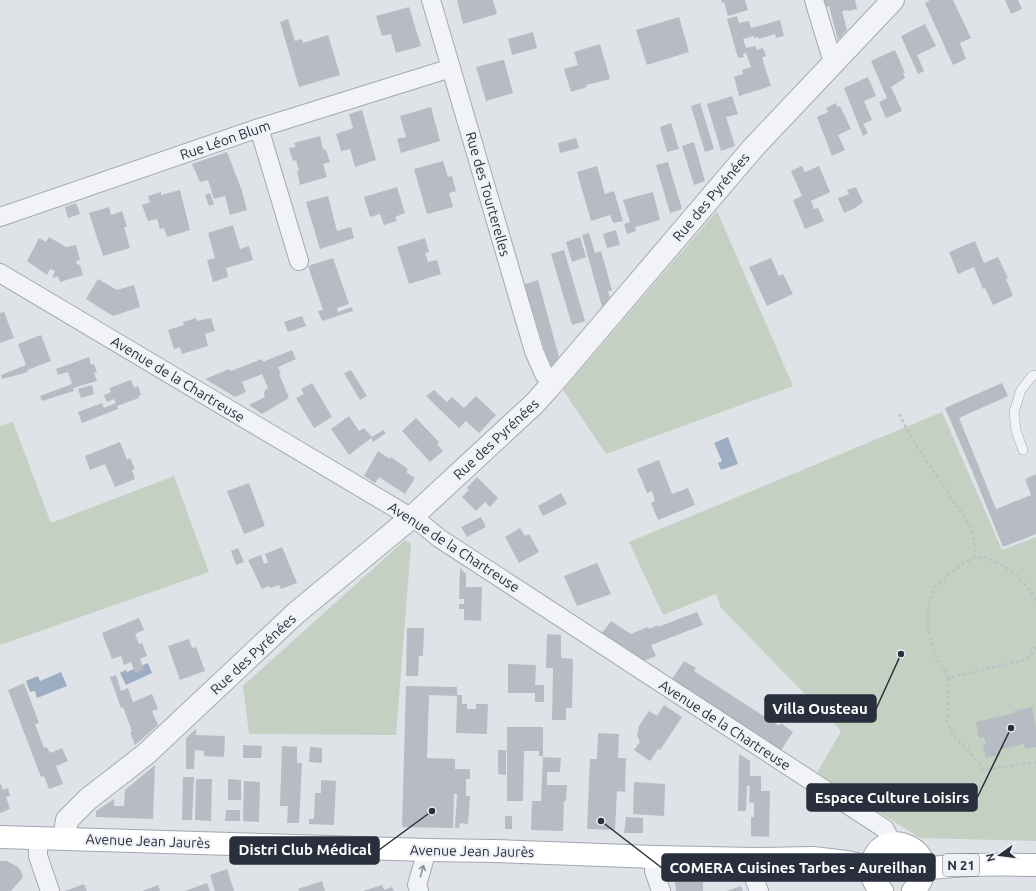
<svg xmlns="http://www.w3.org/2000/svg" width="1036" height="891" font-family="Ubuntu,sans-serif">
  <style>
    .green { fill: #c4d0c1 }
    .water { fill: #9daec4 }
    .building { fill: #b7bbc3 }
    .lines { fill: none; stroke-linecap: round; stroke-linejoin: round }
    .service-casing { stroke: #a5a9b1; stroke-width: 10 }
    .minor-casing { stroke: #a5a9b1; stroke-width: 20 }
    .tertiary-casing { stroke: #a5a9b1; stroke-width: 24 }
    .primary-casing { stroke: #a0a6b1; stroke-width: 24 }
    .path { stroke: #bdc0c6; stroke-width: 2.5; stroke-dasharray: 3 3; stroke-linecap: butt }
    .service { stroke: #f1f3f6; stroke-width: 9 }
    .minor { stroke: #f1f3f6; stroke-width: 18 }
    .tertiary { stroke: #f1f3f6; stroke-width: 22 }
    .primary { stroke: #fff; stroke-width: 22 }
    .oneway { stroke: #8d919a }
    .labels { text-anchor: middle; stroke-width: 4; stroke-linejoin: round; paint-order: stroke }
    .shield { fill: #eef1f5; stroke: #646974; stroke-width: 1 }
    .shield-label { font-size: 13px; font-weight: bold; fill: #292f3d }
    .street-label { font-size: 14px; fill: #292f3d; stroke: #eef1f5 }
    .leader { fill: none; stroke: #292f3d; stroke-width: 1.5 }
    .callout-dot { fill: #292f3d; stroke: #eef1f5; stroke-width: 1.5 }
    .callout { fill: #292f3d; stroke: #292f3d; stroke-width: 1.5 }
    .callout-label { font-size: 15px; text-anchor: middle; font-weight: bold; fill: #fff }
  </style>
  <rect width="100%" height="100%" fill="#dfe2e7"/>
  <g class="green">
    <polygon points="717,211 793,386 606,454 563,390"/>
    <polygon points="942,412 1002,550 1036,537 1036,841 920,838 817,773 841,731 721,608 716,594 663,615 629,542"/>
    <polygon points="13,422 51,523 174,476 209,572 0,645 0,426"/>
    <polygon points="405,540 411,544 396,735 249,734 243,686"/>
  </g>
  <g class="water">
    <polygon points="728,437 738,464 721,470 718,463 722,461 714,443"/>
    <polygon points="148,663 152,673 126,685 120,673 126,670 127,672"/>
    <polygon points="61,672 67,686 37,698 35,691 30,692 26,681 38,676 40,681"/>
  </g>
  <g class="building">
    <polygon points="457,0 493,0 497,14 463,24"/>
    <polygon points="721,0 745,0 748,10 728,16 724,2 722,3"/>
    <polygon points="818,0 855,0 857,9 848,11 848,10 842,11 847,30 838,40 829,6 821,8"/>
    <polygon points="930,0 953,0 971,38 960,43 966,59 953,65 925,3"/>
    <polygon points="1005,0 1018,0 1022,9 1011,14"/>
    <polygon points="409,7 421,46 396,53 391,34 382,36 376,16"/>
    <polygon points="737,16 739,23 749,21 751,28 780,20 784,36 776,38 775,34 759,39 759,37 754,38 754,36 743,39 746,48 755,46 757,50 763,48 766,56 762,58 771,86 739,96 734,77 743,74 742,70 751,67 746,53 743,54 744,57 738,58 727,19"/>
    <polygon points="679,17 689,52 647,65 636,30"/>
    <polygon points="288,19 295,41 302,39 303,43 328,35 340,75 299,87 280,22"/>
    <polygon points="925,24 936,46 917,55 924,71 918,74 901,36"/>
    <polygon points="533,32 537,48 512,55 508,39"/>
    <polygon points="600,44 610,79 586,85 587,87 571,92 564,69 578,65 574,52"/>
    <polygon points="895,50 905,73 903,73 905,78 891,87 902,111 886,118 879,102 887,98 871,61"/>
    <polygon points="502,60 504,60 513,93 486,101 476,67"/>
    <polygon points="868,77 876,96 864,101 872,120 863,124 868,133 863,136 844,88"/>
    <polygon points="732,96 738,114 726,117 735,146 721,151 707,104"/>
    <polygon points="700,103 714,149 705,152 691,106"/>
    <polygon points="836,103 837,107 840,106 851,129 838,135 845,150 832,156 817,117 828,112 826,108"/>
    <polygon points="431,107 440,141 401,153 397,139 406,137 400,116"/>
    <polygon points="362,110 376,160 355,167 350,149 341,151 336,134 353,128 349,114"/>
    <polygon points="671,123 679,149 667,152 660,127"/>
    <polygon points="320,136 323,149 326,150 330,162 323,164 327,177 300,185 297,171 299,171 296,160 293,161 289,148 296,147 294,143"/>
    <polygon points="576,138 579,148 560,153 558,143"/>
    <polygon points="694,142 705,181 694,185 682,146"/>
    <polygon points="227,152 242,191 247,210 230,215 225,196 214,199 208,180 200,182 192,164"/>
    <polygon points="443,161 448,177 452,176 456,191 449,193 453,207 427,214 414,169"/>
    <polygon points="668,162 682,209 670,213 656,165"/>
    <polygon points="597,166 605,194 614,191 623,221 613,223 610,215 591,221 577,172"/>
    <polygon points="802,166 805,172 819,166 830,192 811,201 814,209 818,208 824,221 805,229 793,200 802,196 791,171"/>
    <polygon points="397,187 405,213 395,217 397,221 384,225 380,214 370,217 364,197"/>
    <polygon points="856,187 863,202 855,208 844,213 838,198 849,194 847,190"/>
    <polygon points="180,190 190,230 167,237 164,228 160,229 157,219 148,221 142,205 150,202 148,196 161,192 161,195"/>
    <polygon points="653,192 660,220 635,227 636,231 627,234 624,224 630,222 623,200"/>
    <polygon points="210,193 214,204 209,206 205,195"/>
    <polygon points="328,196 337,231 351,227 354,238 320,249 306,202"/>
    <polygon points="76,203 80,214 68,218 65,207"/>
    <polygon points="109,207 111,215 122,211 127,227 124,227 130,248 103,256 89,213"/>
    <polygon points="233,225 240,249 249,246 253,260 226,268 228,277 213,282 207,260 215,258 208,233"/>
    <polygon points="616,230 620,245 607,248 603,234"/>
    <polygon points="589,233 595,253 601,251 612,290 608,291 610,298 602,307 582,235"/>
    <polygon points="49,237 66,247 76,245 80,260 76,261 77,264 80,265 83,275 60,282 58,276 52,278 55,271 50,269 47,275 27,261 39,238 46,242"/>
    <polygon points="580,237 586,257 572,262 566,242"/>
    <polygon points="425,238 429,252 425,253 428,262 437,260 441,274 409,284 397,247"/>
    <polygon points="975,241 984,263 998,257 1008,278 1006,279 1013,296 993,305 985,288 983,289 974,267 958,274 949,252"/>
    <polygon points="564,250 585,321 572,325 551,254"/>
    <polygon points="333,258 349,304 337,308 338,312 352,307 353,311 322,321 318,311 323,310 308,266"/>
    <polygon points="771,258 779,276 783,274 793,294 767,306 749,267"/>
    <polygon points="98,279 117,290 134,285 140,307 113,316 86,299"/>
    <polygon points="538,280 559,357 550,368 533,312 530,313 522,285"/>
    <polygon points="4,312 14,338 0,343 0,313"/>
    <polygon points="302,316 306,326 288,332 284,322"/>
    <polygon points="196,318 197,321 211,318 215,331 205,334 208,346 182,354 180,347 174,349 168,330 184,325 183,322"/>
    <polygon points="41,335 51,361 27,370 28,372 2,379 1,375 26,365 18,344"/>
    <polygon points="292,350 296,359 278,367 281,374 279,374 289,398 262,414 249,405 265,397 264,394 265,390 268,388 262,374 242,382 246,392 235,397 205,379 229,369 231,371 262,359 263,362"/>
    <polygon points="89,357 91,365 94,364 97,372 94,373 97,381 73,388 74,391 42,401 40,396 72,384 68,372 58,375 56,369"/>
    <polygon points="351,370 367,396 360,400 344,373"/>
    <polygon points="131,380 134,388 138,386 141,395 138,396 139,398 117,406 118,409 82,423 78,412 102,403 104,408 116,403 114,399 107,402 104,395 111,392 109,388"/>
    <polygon points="312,383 332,417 314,428 296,398 304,394 301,389"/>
    <polygon points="1002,383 1008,396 959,418 996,509 1031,495 1025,479 1036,474 1036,534 1003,547 973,473 945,408"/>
    <polygon points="92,385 94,394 81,398 78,389"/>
    <polygon points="434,390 447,402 452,397 464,408 476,396 496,415 479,433 466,421 459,428 426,396"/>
    <polygon points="349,416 359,431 364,428 372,437 383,430 386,433 373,442 371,438 349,455 331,429"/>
    <polygon points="416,418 439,442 437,444 443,451 430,462 402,431"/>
    <polygon points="120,442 127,460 130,458 135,469 132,470 135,479 115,487 105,464 90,470 85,456"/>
    <polygon points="378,451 390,459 391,457 408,469 406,472 415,478 405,494 379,477 375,483 364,476"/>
    <polygon points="659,460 672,494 688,488 695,505 658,520 651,503 655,501 652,491 647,493 637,469"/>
    <polygon points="477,477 498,498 490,507 485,502 476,511 462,497 469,490 467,488"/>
    <polygon points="249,483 265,526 244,534 227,491"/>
    <polygon points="561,493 567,504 543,516 538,506"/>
    <polygon points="481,517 486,527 467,537 461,527"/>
    <polygon points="520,528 525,536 529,534 539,552 519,563 505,537"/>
    <polygon points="282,547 297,583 281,589 279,585 270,588 269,586 262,589 248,560 261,555 264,564 268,562 265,554"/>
    <polygon points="238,548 244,562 236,565 231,551"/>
    <polygon points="597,563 611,594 577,606 564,576"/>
    <polygon points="460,568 466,574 466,587 482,587 481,621 464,620 464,609 459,609 459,604 464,604 464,599 459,599"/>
    <polygon points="697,612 703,625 651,645 656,656 644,661 602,633 611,621 631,634 648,627 649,629 658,625 658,627"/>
    <polygon points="139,618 144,630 135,634 139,644 142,643 147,656 140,659 144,670 135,673 131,662 124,665 121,656 112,659 102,633"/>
    <polygon points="407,628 424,628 423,656 419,656 418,676 406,676"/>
    <polygon points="547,634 561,635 561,658 573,659 572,708 566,708 566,720 552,720 553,668 546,668"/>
    <polygon points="189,639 192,648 196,647 205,671 180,680 168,646"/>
    <polygon points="684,661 696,668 694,671 779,726 781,723 793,732 781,750 672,679"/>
    <polygon points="508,664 536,665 535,685 544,685 544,702 535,702 535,693 508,693"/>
    <polygon points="116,675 121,691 128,688 133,702 152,694 158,709 152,711 158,725 135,745 130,732 132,731 123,707 121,708 110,677"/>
    <polygon points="24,683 39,723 35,724 44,748 47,747 50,753 62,748 68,761 56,766 63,784 49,789 44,776 41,777 8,690"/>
    <polygon points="406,686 457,687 457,695 462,695 462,704 467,704 467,709 476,709 476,704 488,704 487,734 456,733 457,696 429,695 427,758 455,759 455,769 470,769 470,779 466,779 466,796 470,796 468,824 460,823 459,828 455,828 457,794 454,794 453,828 402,827"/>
    <polygon points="664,705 682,717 660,750 658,749 650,761 634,750 640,742 637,735 639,726 649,711 657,716"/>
    <polygon points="1032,707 1036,727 1036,747 1025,749 1024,744 999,750 1001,755 986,758 983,745 986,744 984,737 979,738 976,722 1015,713 1014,711"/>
    <polygon points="507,727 543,727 543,756 539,756 539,751 524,751 523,801 507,801"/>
    <polygon points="196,729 196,735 225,736 224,757 204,756 204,751 195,750 194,769 186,769 186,738"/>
    <polygon points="598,733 619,734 618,758 626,758 625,792 617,791 615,830 587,829 590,759 597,759"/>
    <polygon points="243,745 262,746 261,758 243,758"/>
    <polygon points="282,746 297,747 297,763 302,763 299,823 287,823 288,806 280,806"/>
    <polygon points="310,747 322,748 322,763 309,762"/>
    <polygon points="498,750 506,750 506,775 498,774"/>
    <polygon points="739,754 750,761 750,776 761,776 761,791 770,791 769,837 751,836 751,817 754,817 754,803 749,802 750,786 747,786 746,811 738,811"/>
    <polygon points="543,757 561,758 560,772 547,772 547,785 567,785 566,801 564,801 563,831 531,830 532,801 541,801"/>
    <polygon points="155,765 153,819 96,817 96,811 114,799 114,806 124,806 125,790"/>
    <polygon points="183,777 194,777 192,820 182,820"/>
    <polygon points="196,779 212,779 211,821 195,820"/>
    <polygon points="228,779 241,780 241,800 228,800"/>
    <polygon points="321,780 336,781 334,825 309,824 309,819 314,819 315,793 321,793"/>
    <polygon points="244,781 260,782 259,822 243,821"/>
    <polygon points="0,782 3,790 8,788 10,796 6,797 10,809 0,813"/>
    <polygon points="634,782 665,784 664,816 633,814"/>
    <polygon points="226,810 240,810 240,821 225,821"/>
    <rect x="505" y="816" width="7" height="13"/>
    <polygon points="626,817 643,818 643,833 624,833"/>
    <polygon points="0,861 7,861 18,867 21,871 23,877 11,891 0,891"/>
    <polygon points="227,869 234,891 215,891 210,875"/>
    <polygon points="322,881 325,891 299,891 298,889"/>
    <polygon points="675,882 703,882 703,891 676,891"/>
    <polygon points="207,883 210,891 185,891"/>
    <polygon points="84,884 87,891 65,891"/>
    <polygon points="158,885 160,891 142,891"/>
    <polygon points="382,885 384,890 392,887 394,891 363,891"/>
    <polygon points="741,886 743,891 727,891"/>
  </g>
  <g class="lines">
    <defs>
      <polyline id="service" points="1023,450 1016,431 1014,412 1021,390 1032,376 1036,375"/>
      <g id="minor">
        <polyline points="431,0 534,351 544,374 552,384"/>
        <polyline points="814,0 830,53 837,60"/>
        <polyline points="259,128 299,261"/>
        <polyline points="0,217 259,128 451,68"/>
        <polyline points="0,273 422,524 439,538 885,829 892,844"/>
        <polyline points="38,838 38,856 50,891"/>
        <polyline points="654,857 654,871 661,891"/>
        <polyline points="755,859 754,878 759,891"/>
        <polyline points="419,891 417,885 427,850"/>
      </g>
      <polyline id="tertiary" points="64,838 67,820 88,799 146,754 296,613 412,517 534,404 552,384 753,148 893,0"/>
      <g id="primary">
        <polyline points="0,837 427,850 494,851 654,857 755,859 813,858 847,862 871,868"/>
        <path d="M924,869C961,864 998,864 1036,865"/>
        <path d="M882,891C874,884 870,875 872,864C881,821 950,853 913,891"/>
      </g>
    </defs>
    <use href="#service" class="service-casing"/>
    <use href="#minor" class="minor-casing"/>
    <use href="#tertiary" class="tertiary-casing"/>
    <use href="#primary" class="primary-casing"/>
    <g class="path">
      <polyline points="899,414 915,444 969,524 974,540 975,557"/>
      <polyline points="1036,600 1029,589 1017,576 1004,566 987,558 975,557 962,564 936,585 928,606 928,629 936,657 949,678 1028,659 1036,647"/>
      <polyline points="949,678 947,721 953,735 968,750 984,770 1036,762"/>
    </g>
    <use href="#service" class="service"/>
    <use href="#minor" class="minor"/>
    <use href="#tertiary" class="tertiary"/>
    <use href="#primary" class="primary"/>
  </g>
  <defs><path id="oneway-shaft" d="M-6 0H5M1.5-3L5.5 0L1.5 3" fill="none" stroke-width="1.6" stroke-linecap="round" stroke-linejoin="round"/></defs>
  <use class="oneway" href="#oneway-shaft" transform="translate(422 871) rotate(-74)"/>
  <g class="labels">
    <rect class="shield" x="943" y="854" width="36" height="22" rx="3"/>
    <g class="shield-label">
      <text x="961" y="870">N 21</text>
    </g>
    <g class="street-label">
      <text transform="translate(225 140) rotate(-19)" y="5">Rue Léon Blum</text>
      <text transform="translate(488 194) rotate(74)" y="5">Rue des Tourterelles</text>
      <text transform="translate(711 197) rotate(-50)" y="5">Rue des Pyrénées</text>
      <text transform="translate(178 379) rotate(31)" y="5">Avenue de la Chartreuse</text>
      <text transform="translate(496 439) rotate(-43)" y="5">Rue des Pyrénées</text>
      <text transform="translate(454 547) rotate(33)" y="5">Avenue de la Chartreuse</text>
      <text transform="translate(253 654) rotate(-43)" y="5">Rue des Pyrénées</text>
      <text transform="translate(725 725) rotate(33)" y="5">Avenue de la Chartreuse</text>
      <text transform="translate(148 841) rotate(2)" y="5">Avenue Jean Jaurès</text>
      <text transform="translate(472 851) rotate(1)" y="5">Avenue Jean Jaurès</text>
    </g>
  </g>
  <path class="leader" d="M901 654L876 709M1011 728L977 798M432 811L379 850M601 821L662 868"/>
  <g class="callout-dot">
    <circle cx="901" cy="654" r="4"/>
    <circle cx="1011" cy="728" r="4"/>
    <circle cx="432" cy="811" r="4"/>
    <circle cx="601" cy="821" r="4"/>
  </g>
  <g class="callout">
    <rect x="765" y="695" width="111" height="27" rx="4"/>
    <rect x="807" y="784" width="170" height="27" rx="4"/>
    <rect x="230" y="837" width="149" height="27" rx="4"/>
    <rect x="662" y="854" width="273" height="27" rx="4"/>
  </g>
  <g class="callout-label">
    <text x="820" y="714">Villa Ousteau</text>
    <text x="892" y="803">Espace Culture Loisirs</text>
    <text x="305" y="855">Distri Club Médical</text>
    <text x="798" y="873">COMERA Cuisines Tarbes - Aureilhan</text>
  </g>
  <g transform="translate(1000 855) rotate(256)" stroke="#eef1f5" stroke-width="3" paint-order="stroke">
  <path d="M0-3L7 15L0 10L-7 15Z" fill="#292f3d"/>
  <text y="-6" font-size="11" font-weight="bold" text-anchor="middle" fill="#292f3d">N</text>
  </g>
</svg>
